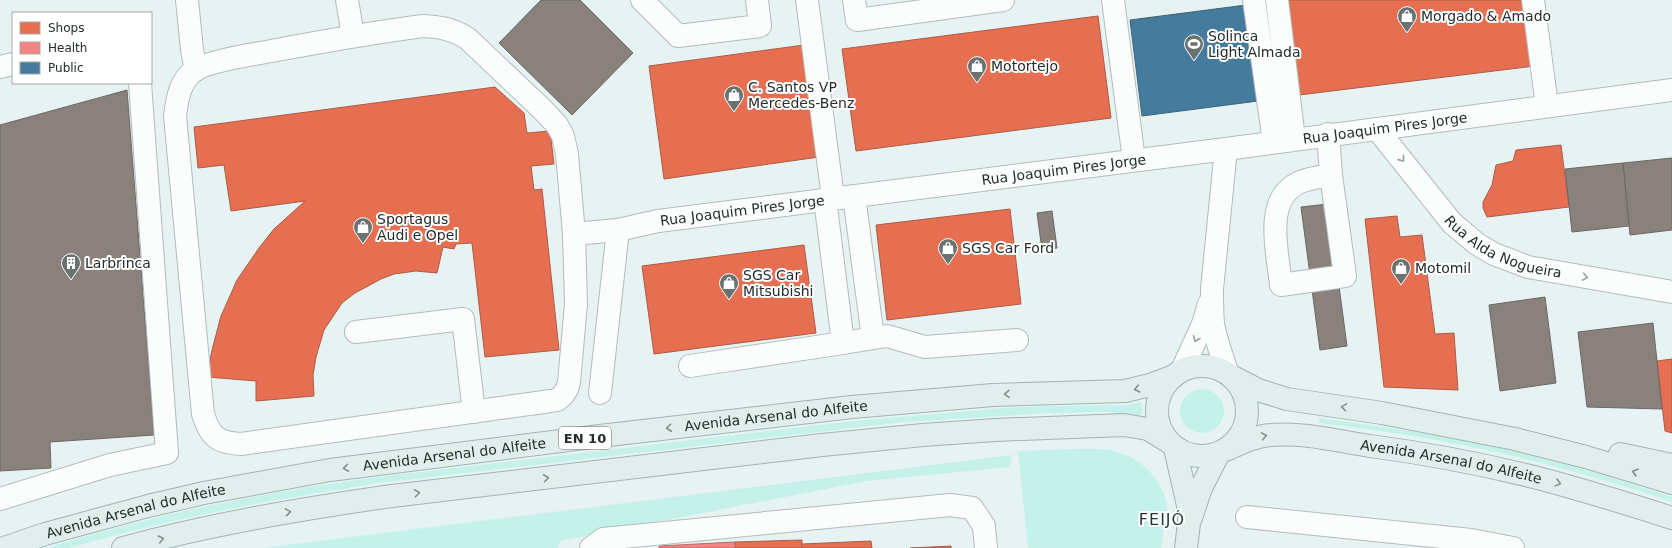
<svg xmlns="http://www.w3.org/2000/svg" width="1672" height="548" font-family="'DejaVu Sans',sans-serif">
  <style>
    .green { fill: #c5f1eb }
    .shops { fill: #e76f51; stroke: #ac5b46 }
    .health { fill: #f28482; stroke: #b46a68 }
    .public { fill: #457b9d; stroke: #3b647b }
    .industry { fill: #8a817c; stroke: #6b6864 }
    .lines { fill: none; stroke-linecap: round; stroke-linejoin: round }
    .minor-casing { stroke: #b2bcba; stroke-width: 24 }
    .major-casing { stroke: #9eb5b2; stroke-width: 24 }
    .minor { stroke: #fbfdfd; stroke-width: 22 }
    .major { stroke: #e2eeec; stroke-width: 22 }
    .oneway { stroke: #9a9f9e }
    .oneway2 { stroke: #838e8c }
    .labels { text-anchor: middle; stroke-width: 4; stroke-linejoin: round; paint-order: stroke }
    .shield { fill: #fff; stroke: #666c6b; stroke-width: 1 }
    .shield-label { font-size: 13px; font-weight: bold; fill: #242d2b }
    .poi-label { font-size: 14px; fill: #242d2b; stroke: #fff; text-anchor: start }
    .street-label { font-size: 14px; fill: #242d2b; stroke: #fff }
    .quarter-label { font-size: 16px; letter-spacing: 1px; fill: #183934; stroke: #fff }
  </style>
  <rect width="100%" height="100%" fill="#e7f3f2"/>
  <g class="green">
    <circle cx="1202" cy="411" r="22"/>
    <path d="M1140,402L1142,405V413L1139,415L1108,412L1049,413L904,422L378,483L265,502L186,518L116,535L70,548H47C155,514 266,492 378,477L854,421L1004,408L1049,406L1125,405Z"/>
    <path d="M1320,418C1394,428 1469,439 1542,458C1581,468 1620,480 1659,493L1672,497V502C1604,479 1536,460 1466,446C1418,436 1368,429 1319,423Z"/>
    <path d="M1073,449C1086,449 1100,448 1113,451C1145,457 1170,488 1168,520L1165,523L1161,548H1028L1018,451Z"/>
    <polygon points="1012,455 1010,467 866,481 560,541 558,548 263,548"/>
  </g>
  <g class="shops">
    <polygon points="1279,0 1527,0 1535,66 1291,96"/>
    <polygon points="1098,16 1111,118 856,151 842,49"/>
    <polygon points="804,45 819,157 664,179 649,66"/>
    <polygon points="495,87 524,113 527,133 550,131 554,164 531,166 534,190 542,189 559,350 485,357 472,243 456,244 454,249 443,247 437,273 416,271 394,274 381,279 355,293 342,303 324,330 316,357 313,375 314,396 256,401 256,381 207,377 212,350 221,316 237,280 259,248 274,229 305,201 231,211 224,165 198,168 194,127"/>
    <polygon points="1561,145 1569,207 1487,217 1483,208 1483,202 1492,185 1496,165 1513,161 1516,150"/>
    <polygon points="1010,209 1021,304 887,320 876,225"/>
    <polygon points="1397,216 1400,237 1422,235 1435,334 1454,333 1458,390 1384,387 1365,219"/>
    <polygon points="804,245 816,333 654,354 642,266"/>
    <polygon points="1672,359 1672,433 1665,431 1657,361"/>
    <polygon points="802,540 802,548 735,548 735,542"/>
    <polygon points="871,541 872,548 802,548 802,544"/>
    <polygon points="951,546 951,548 910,548"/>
  </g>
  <polygon class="health" points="735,542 735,548 659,548 659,546"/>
  <polygon class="public" points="1246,5 1258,101 1142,116 1130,20"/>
  <g class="industry">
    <polygon points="541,0 580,0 633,53 572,115 499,43"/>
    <polygon points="127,90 154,435 50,442 51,468 0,471 0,125"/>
    <polygon points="1672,158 1672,230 1630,235 1623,163"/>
    <polygon points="1623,163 1629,226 1572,232 1565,169"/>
    <polygon points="1328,204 1347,346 1320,350 1301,207"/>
    <polygon points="1052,211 1057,248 1042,250 1037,213"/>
    <polygon points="1545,297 1556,383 1500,391 1489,305"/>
    <polygon points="1653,323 1662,409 1587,407 1578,332"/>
  </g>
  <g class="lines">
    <defs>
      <g id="minor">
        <polyline points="187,0 192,50 196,70"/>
        <polyline points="347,0 353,36"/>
        <polyline points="642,0 678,36 760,26 757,0"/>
        <polyline points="807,0 833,198"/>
        <polyline points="854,0 857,20 1003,0"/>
        <polyline points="1113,0 1134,160"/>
        <polyline points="1254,0 1274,142"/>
        <polyline points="1277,0 1294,139"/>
        <polyline points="1533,0 1547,106"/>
        <path d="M423,26C441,27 452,29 467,38L543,110L557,125L563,136L567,154L574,234L576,304L569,382L567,389L563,395L557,400L551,401L241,444C218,443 210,437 203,414L175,116C177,99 180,80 195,70C210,61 248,55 266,52C319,42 370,33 423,26Z"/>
        <polyline points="0,67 13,64"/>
        <path id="s1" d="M1377,129L1452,223L1477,244L1494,254L1528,267L1672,292"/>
        <path d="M1328,134L1331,175L1345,276L1281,285C1278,254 1263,200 1298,183C1308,178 1321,177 1331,175"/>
        <path d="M1226,149L1212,289C1212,300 1212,312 1213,324C1216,340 1222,356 1227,372"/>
        <polyline points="854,196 873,338"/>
        <polyline points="574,234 618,230"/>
        <polyline points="356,332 463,319 474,412"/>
        <polyline points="843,343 887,336 925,347 1017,340"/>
        <polyline points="690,366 843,343 825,199"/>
        <polyline points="1182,370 1203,324 1209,304"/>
        <path id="s2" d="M600,393L618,230L658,221L1226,149L1672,90"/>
        <polyline points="0,499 110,465 167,453 140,83"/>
        <polyline points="1247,517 1471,540 1513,548"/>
        <polyline points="591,548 603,539 950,505 972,508 984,526 986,548"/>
      </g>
      <g id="major">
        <circle cx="1202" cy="411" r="45"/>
        <polyline points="1235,378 1258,390 1287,399 1382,413 1515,439 1586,457 1672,483"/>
        <polyline points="1175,448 1189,510 1189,523 1186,548"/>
        <path id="s3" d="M1228,449C1241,443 1255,436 1271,435C1304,432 1337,441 1370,446C1423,453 1477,463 1530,476C1578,488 1625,503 1672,518"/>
        <polyline points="1620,454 1672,465"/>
        <polyline points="1191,518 1201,488 1219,453"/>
        <path id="s4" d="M4,548L45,534L148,506L204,493L330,470L600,436L852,407L993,395L1125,391L1150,385L1174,376"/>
        <path d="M123,548C211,524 301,509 392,496L822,445L923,435L995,430L1124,425L1148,429L1169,442"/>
      </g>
    </defs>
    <use href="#minor" class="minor-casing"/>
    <use href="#major" class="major-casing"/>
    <use href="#minor" class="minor"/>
    <use href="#major" class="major"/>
  </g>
  <defs><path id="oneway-chevron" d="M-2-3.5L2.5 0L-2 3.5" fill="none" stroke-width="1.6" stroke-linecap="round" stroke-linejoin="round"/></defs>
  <g class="oneway">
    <use href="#oneway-chevron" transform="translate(1402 159) rotate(51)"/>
    <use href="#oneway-chevron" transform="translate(1585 277) rotate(10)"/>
    <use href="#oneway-chevron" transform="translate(1196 339) rotate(113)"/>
  </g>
  <g class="oneway2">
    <use href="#oneway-chevron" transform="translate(1137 389) rotate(167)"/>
    <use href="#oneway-chevron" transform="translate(1007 394) rotate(178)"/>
    <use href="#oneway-chevron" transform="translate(1344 407) rotate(-171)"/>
    <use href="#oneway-chevron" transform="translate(669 428) rotate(173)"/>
    <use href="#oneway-chevron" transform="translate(1264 436) rotate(-10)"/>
    <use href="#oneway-chevron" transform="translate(346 468) rotate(172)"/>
    <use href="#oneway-chevron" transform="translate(1635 472) rotate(-164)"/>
    <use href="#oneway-chevron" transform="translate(546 478) rotate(-7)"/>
    <use href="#oneway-chevron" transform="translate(1558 483) rotate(15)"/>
    <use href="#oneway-chevron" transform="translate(417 493) rotate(-7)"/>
    <use href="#oneway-chevron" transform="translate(288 512) rotate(-9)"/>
    <use href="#oneway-chevron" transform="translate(161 539) rotate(-13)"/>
  </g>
  <defs>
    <symbol id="shop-pin" viewBox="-11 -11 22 30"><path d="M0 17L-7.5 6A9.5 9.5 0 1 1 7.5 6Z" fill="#687271" stroke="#fff"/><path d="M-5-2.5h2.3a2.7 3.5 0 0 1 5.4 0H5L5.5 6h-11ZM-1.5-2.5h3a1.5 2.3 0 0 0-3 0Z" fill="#fff"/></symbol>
    <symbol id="stadium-pin" viewBox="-11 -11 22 30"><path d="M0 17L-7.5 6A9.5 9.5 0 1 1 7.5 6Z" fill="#687271" stroke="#fff"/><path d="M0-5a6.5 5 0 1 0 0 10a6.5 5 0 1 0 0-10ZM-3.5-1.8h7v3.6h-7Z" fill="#fff"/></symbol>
    <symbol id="building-pin" viewBox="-11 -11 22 30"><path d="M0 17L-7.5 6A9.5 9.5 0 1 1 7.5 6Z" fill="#687271" stroke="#fff"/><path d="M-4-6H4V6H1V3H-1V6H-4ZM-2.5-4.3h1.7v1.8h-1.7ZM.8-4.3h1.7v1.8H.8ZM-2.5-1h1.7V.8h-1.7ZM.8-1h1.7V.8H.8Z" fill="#fff"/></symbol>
  </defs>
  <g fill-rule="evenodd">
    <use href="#shop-pin" x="1396" y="5" width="22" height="30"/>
    <use href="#stadium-pin" x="1183" y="33" width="22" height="30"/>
    <use href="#shop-pin" x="966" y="55" width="22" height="30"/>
    <use href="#shop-pin" x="723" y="84" width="22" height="30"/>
    <use href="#shop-pin" x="352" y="216" width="22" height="30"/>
    <use href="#shop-pin" x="937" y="237" width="22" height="30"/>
    <use href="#building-pin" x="60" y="252" width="22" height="30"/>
    <use href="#shop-pin" x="1390" y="257" width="22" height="30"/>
    <use href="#shop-pin" x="718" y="272" width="22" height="30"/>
  </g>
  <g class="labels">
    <rect class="shield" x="559" y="427" width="52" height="22" rx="3"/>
    <g class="shield-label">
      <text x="585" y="443">EN 10</text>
    </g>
    <g class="poi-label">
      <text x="1421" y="21">Morgado &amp; Amado</text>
      <text x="1208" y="41">Solinca<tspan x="1208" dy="16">Light Almada</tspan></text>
      <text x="991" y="71">Motortejo</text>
      <text x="748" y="92">C. Santos VP<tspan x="748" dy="16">Mercedes-Benz</tspan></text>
      <text x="377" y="224">Sportagus<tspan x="377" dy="16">Audi e Opel</tspan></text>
      <text x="962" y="253">SGS Car Ford</text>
      <text x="85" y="268">Larbrinca</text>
      <text x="1415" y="273">Motomil</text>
      <text x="743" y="280">SGS Car<tspan x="743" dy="16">Mitsubishi</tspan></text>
    </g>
    <g class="street-label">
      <text dy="5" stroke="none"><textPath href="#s2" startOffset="938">Rua Joaquim Pires Jorge</textPath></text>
      <text dy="5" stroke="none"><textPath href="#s2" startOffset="614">Rua Joaquim Pires Jorge</textPath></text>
      <text dy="5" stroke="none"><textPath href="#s2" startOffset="290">Rua Joaquim Pires Jorge</textPath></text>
      <text dy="5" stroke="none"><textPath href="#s1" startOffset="178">Rua Alda Nogueira</textPath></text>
      <text dy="5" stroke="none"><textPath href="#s4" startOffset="785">Avenida Arsenal do Alfeite</textPath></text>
      <text dy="5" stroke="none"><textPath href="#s4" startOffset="461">Avenida Arsenal do Alfeite</textPath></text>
      <text dy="5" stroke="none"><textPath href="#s3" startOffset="228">Avenida Arsenal do Alfeite</textPath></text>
      <text dy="5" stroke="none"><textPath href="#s4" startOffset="137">Avenida Arsenal do Alfeite</textPath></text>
    </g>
    <g class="quarter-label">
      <text x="1162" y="525">FEIJÓ</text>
    </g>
  </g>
  <rect x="12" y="12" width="140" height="72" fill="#ffffff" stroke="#a7abaa"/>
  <rect x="20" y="22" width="20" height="12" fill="#e76f51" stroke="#a7abaa"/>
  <text x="48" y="32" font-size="12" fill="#242d2b">Shops</text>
  <rect x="20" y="42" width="20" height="12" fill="#f28482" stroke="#a7abaa"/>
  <text x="48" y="52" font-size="12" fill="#242d2b">Health</text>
  <rect x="20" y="62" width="20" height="12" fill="#457b9d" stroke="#a7abaa"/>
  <text x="48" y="72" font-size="12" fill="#242d2b">Public</text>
</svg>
